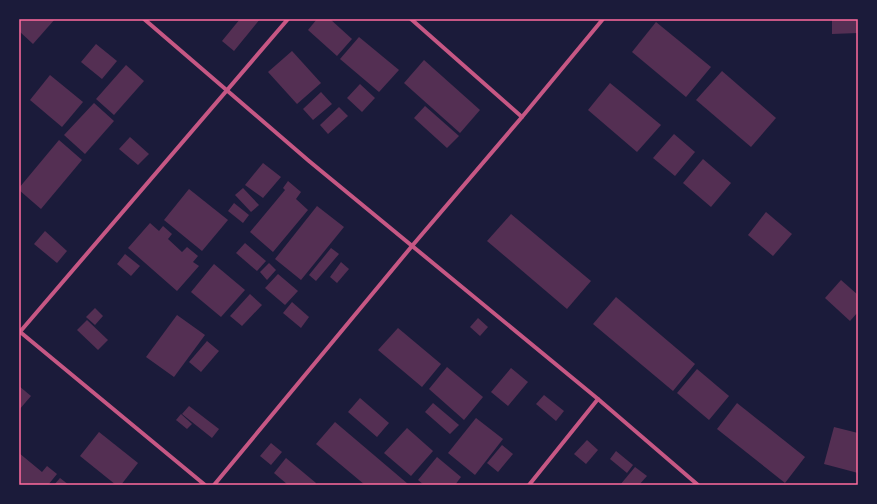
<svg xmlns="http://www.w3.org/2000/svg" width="877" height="504" font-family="Raleway,sans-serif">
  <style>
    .building { fill: #542f53 }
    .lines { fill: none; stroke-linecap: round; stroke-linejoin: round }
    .minor { stroke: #c65784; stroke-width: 4 }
    .neatline { fill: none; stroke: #ff6b9d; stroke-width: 1.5 }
  </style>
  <rect width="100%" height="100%" fill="#1b1b3a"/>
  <g class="building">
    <polygon points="19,19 55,19 33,44 19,31"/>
    <polygon points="240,19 260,19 234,51 222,41"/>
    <polygon points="317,19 330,19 352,39 337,56 308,30"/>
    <polygon points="832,19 858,19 858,33 832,34"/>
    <polygon points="656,22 711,67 686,97 632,52"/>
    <polygon points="359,37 399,70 379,92 340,59"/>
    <polygon points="96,44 117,61 102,79 81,62"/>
    <polygon points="292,51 321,83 297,104 268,72"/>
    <polygon points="424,60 480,110 460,133 404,83"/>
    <polygon points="126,65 144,81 114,115 96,99"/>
    <polygon points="722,71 776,118 751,147 696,100"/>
    <polygon points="50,75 83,102 62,127 30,100"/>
    <polygon points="610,83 661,125 637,152 588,110"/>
    <polygon points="360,84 375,98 362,112 347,98"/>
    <polygon points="321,92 332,104 313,120 303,109"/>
    <polygon points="94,103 114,121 85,154 64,135"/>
    <polygon points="425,106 459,136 447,148 414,118"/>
    <polygon points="339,107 348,116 328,134 320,125"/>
    <polygon points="674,134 695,152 675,176 653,158"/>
    <polygon points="130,137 149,154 138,165 119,149"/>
    <polygon points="59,140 82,160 41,209 19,190 19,188"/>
    <polygon points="703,159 731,183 711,207 683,183"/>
    <polygon points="263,163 281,177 263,198 245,185"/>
    <polygon points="288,181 301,192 296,199 308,210 273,252 250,232 285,190 283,188"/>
    <polygon points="243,188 259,205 251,212 235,195"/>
    <polygon points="189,189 228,220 202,251 164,220"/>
    <polygon points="234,203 249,215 243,223 228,211"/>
    <polygon points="317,206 344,227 301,280 275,259"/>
    <polygon points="766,212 792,234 773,256 748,235"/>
    <polygon points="511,214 591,281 567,309 487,241"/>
    <polygon points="150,223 159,231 163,226 172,234 168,239 182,252 187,247 198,256 193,262 199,266 177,291 128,248"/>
    <polygon points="45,231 67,251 57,263 34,244"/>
    <polygon points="245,243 266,261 257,271 236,253"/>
    <polygon points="331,248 339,254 316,281 309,275"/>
    <polygon points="125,254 140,266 131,276 117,264"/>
    <polygon points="341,262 349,269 337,283 330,277"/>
    <polygon points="269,263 276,270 267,280 260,272"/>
    <polygon points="214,264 245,290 221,317 191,292"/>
    <polygon points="278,274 298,291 285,305 265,288"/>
    <polygon points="841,280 858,295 858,312 850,321 825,298"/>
    <polygon points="250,294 262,305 242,326 230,316"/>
    <polygon points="616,297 695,364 673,391 593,324"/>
    <polygon points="292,302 309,317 301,328 283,313"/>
    <polygon points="95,308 103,316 95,325 86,317"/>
    <polygon points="177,315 205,335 174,377 146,357"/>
    <polygon points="478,318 488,327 480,336 470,327"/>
    <polygon points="87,320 108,340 98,350 77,330"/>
    <polygon points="398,328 441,364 422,387 378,350"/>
    <polygon points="207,341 219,351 201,372 189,362"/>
    <polygon points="447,367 483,397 464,420 429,389"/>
    <polygon points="511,368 528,382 508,406 491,392"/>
    <polygon points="697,369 729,396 709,420 677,393"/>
    <polygon points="19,386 31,396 19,410"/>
    <polygon points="544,395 564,411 556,421 536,404"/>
    <polygon points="360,398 389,423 377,437 348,412"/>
    <polygon points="433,403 459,425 450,434 425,412"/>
    <polygon points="737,403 805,457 785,483 717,429"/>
    <polygon points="189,406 219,429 212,438 182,414"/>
    <polygon points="181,414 192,424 187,429 176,420"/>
    <polygon points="476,418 503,439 475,475 448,453"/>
    <polygon points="335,422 408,484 407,485 365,485 316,444"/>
    <polygon points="834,427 858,433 858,473 824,464"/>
    <polygon points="407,428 433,451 411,476 384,453"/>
    <polygon points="99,432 138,463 121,485 116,485 80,456"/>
    <polygon points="587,440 598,450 586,464 574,454"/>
    <polygon points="271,443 282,452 271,465 260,456"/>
    <polygon points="502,445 513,454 498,472 487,463"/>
    <polygon points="616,451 633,465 627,473 610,459"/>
    <polygon points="19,453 42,472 47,466 57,474 48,485 19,485"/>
    <polygon points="437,457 461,477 455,485 424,485 418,480"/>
    <polygon points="286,458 316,483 315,485 288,485 274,473"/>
    <polygon points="635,467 647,476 639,485 620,485"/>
    <polygon points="60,478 69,485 54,485"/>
  </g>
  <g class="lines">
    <g class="minor">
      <polyline points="144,19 309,161 598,399 698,485"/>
      <polyline points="411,19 522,117"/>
      <polyline points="19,331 205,485"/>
      <polyline points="19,333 288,19"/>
      <polyline points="214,485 412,246 522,117 603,19"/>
      <polyline points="529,485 598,399"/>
    </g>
  </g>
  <rect width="877" height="504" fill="none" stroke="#1b1b3a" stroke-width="40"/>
  <rect x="20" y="20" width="837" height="464" class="neatline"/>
</svg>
